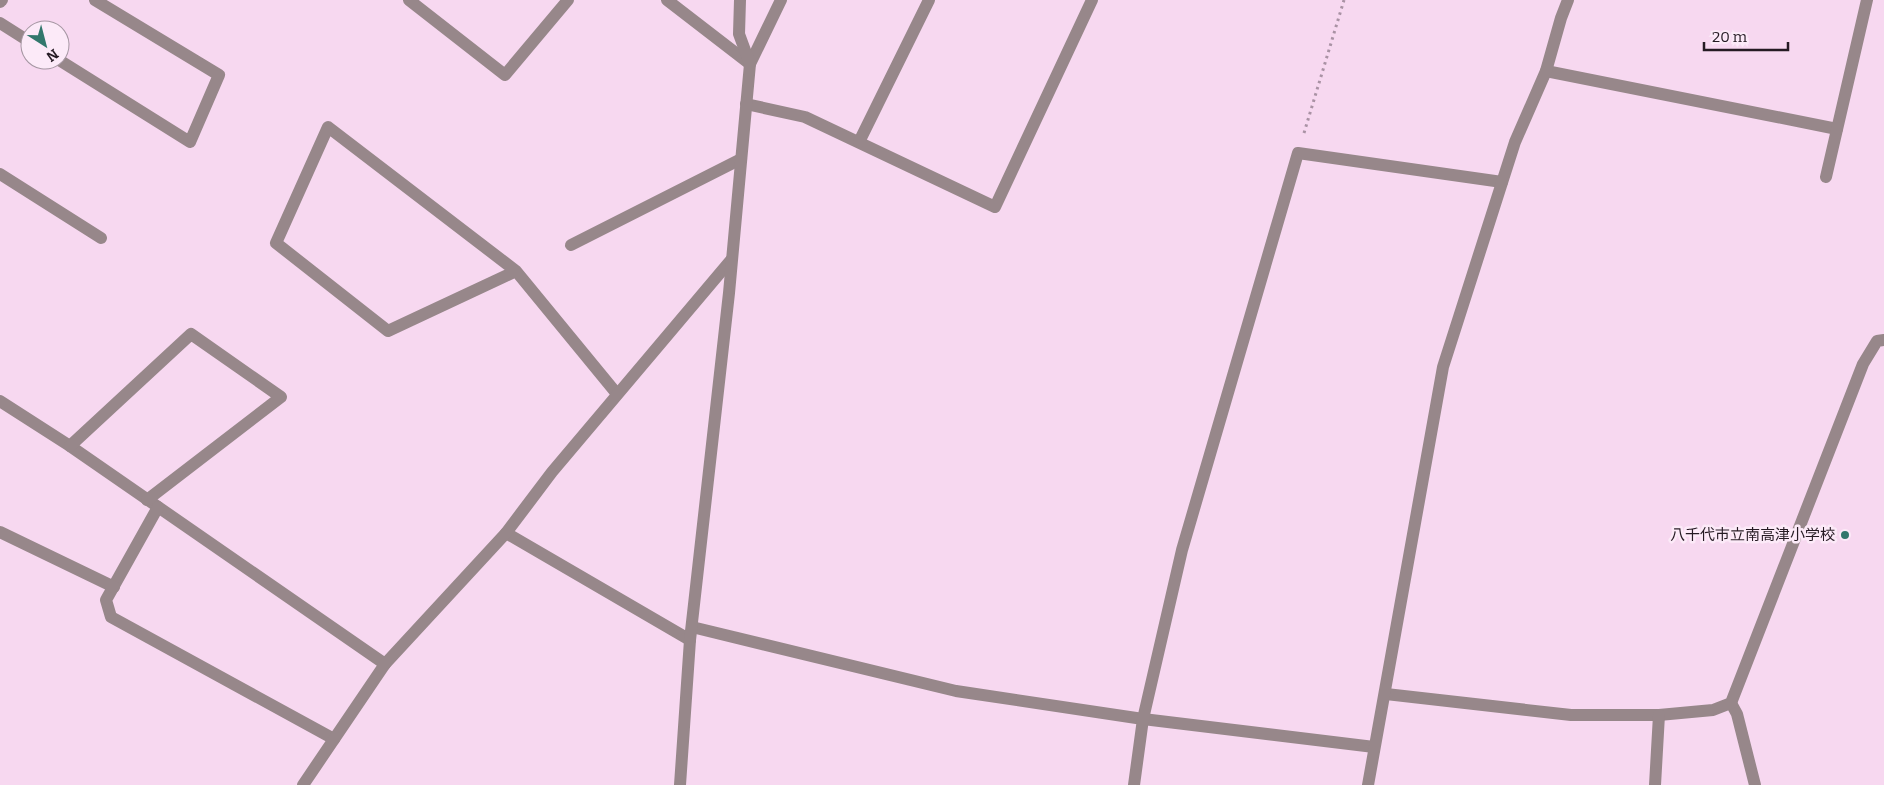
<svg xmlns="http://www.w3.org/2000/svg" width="1884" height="785" font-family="Bitter,'Noto Sans JP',serif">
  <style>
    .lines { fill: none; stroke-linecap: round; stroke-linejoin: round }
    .path { stroke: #a992a4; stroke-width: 3; stroke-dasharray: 2.5 4; stroke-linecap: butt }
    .service { stroke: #97878a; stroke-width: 12 }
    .minor { stroke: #97878a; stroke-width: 12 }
    .poi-dot { fill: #32776c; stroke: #fceaf8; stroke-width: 2 }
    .labels { text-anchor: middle; stroke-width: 5; stroke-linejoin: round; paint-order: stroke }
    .poi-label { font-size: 15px; fill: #251a23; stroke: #fceaf8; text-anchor: end }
  </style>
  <rect width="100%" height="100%" fill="#f7d8f0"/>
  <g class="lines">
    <polyline class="path" points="1304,133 1344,0"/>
    <polyline class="service" points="1731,703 1737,714 1755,785"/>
    <g class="minor">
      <polyline points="409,0 505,75 568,0"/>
      <polyline points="667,0 750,64 781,0"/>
      <polyline points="0,2 2,0"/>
      <polyline points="0,23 30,42"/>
      <polyline points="59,60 190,142 219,75 95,0"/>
      <polyline points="1546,71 1837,129"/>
      <polyline points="746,104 805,117 995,207 1092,0"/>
      <polyline points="859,142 929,0"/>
      <polyline points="0,174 101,238"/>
      <polyline points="1826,177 1867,0"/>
      <polyline points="571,245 741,159"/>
      <polyline points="516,271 388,331 276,243 328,127 516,271 617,394"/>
      <polyline points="0,401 70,446 385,664"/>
      <polyline points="70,446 191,334 281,397 147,500"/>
      <polyline points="158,507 106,600 111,617 334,739"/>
      <polyline points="0,532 114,587"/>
      <polyline points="506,533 690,640"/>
      <polyline points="692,627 956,691 1143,719 1374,747"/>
      <polyline points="1386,694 1571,715 1659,715 1713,710 1731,703 1863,364 1877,341 1884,340"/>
      <polyline points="303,785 385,664 506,533 552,472 731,260"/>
      <polyline points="680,785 690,640 729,293 750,64 739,34 740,0"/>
      <polyline points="1134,785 1143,719 1182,550 1298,153 1502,182"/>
      <polyline points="1368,785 1443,367 1515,142 1546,71 1561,18 1568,0"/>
      <polyline points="1655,785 1659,715"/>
    </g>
  </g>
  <circle class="poi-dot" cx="1845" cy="535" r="5"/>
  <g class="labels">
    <g class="poi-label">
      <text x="1835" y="540">八千代市立南高津小学校</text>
    </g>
  </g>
  <g transform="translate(45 45) rotate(144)"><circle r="24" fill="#fceaf8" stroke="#a697a3"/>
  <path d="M0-4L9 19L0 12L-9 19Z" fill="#32776c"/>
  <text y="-8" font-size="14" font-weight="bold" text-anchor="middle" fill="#251a23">N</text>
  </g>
  <path d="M1704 42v8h84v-8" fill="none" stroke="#251a23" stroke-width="2.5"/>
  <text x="1712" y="42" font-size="15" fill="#251a23" stroke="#fceaf8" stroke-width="4" paint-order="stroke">20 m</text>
</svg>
